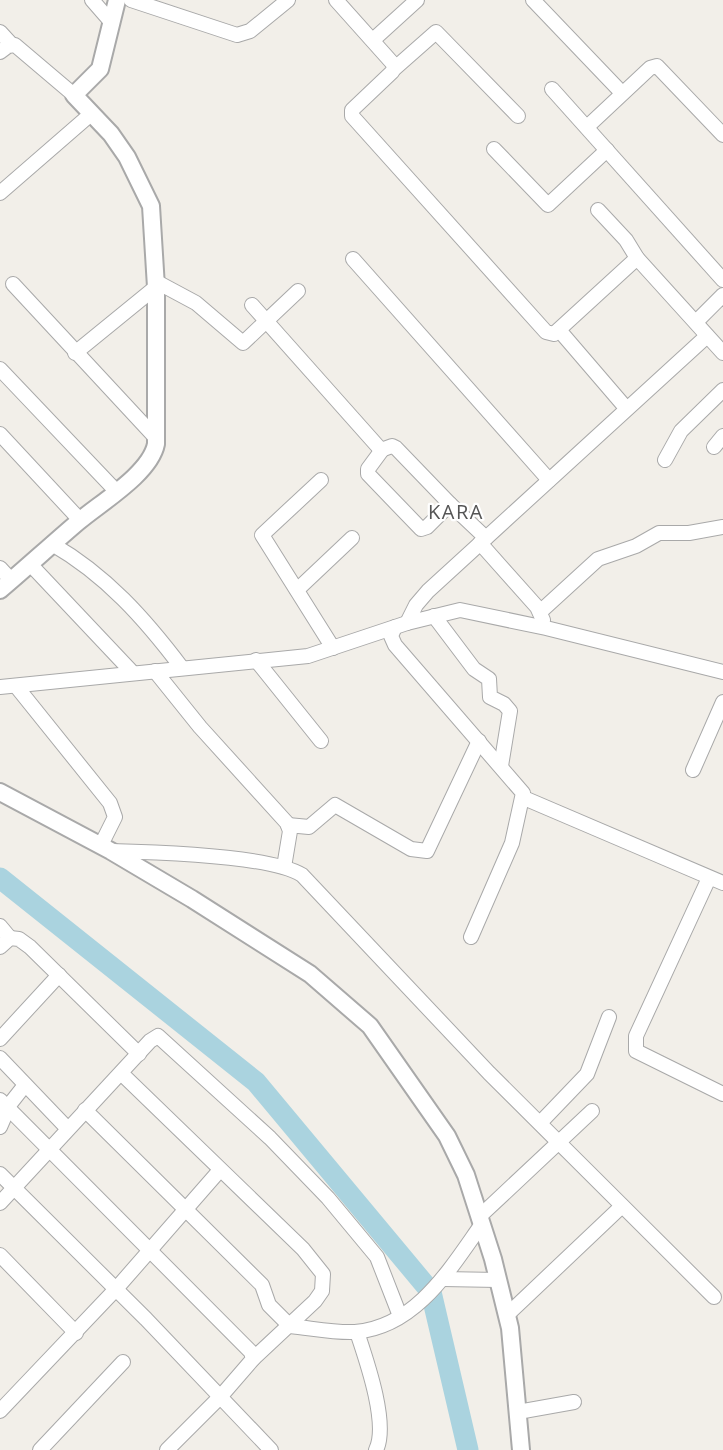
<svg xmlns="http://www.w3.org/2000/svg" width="723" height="1450" font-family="'Open Sans',sans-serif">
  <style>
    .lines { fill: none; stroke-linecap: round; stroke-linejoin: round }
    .river { stroke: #aad3df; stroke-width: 21 }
    .minor-casing { stroke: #a9a9a9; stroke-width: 16 }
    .tertiary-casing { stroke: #a9a9a9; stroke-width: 20 }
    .minor { stroke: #fff; stroke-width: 14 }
    .tertiary { stroke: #fff; stroke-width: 16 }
    .labels { text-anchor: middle; stroke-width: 4.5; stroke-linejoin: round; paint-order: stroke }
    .quarter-label { font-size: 20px; letter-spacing: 1.5px; fill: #555; stroke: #fff }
  </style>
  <rect width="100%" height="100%" fill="#f2efe9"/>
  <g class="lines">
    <polyline class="river" points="0,878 256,1082 431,1292 468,1450"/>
    <defs>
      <g id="minor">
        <polyline points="92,0 112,23"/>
        <polyline points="131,0 237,35 250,31 288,0"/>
        <polyline points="336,0 395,66 392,72 352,110 352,116 546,332 554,334 637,258 723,353"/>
        <polyline points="533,0 622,93"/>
        <polyline points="0,32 11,44"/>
        <polyline points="373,40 417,0"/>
        <polyline points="0,52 8,46 15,45 74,95"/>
        <polyline points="394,69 436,32 518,116"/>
        <polyline points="552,89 723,280"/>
        <polyline points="587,127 650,68 657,66 723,135"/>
        <polyline points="494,149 548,205 607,150"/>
        <polyline points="0,193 91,114"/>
        <polyline points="598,210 626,240 637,258"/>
        <polyline points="353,259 549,480"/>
        <polyline points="155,281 196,303 243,343 298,291"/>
        <polyline points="13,284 156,438"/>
        <polyline points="252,305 381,450 392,446 396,448 450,504 486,538"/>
        <polyline points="696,322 723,295"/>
        <polyline points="559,330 626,408"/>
        <polyline points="75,353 156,287"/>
        <polyline points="0,369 117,492"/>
        <polyline points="0,434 80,520"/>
        <polyline points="714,447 723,436"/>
        <polyline points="382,450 368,469 368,474 421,529 427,527 450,504"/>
        <polyline points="665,460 681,431 723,390"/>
        <polyline points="321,480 262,535 333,648"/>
        <polyline points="480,543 537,607 543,620"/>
        <path d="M52,544C106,575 145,619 182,668"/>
        <polyline points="30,564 132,672"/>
        <polyline points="0,568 11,580"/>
        <polyline points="297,590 352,538"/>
        <polyline points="540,612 598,559 636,546 659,533 689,533 723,527"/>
        <polyline points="434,616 474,669 489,679 490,697 504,704 510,711 501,766"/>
        <polyline points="407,623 416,605 428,591 707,336"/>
        <polyline points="395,627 391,636 395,645 523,793 512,843 471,937"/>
        <polyline points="256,660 321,741"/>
        <polyline points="155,671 200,727 287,823 290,831 284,867"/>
        <polyline points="16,686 110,803 115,817 101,845"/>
        <polyline points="0,687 308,656 407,623 460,610 546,628 723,672"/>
        <polyline points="693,770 723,702"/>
        <polyline points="524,798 723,883"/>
        <polyline points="288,825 309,827 335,805 411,849 427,851 479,741"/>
        <path d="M111,851C153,852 270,855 302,875L489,1073L714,1297"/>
        <polyline points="709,878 636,1036 636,1051 723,1094"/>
        <polyline points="0,926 10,938"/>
        <polyline points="0,947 10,938 19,939 30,947 139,1054"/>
        <polyline points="0,1039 59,975"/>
        <polyline points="0,1058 67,1128"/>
        <polyline points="122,1074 303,1249 323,1274 322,1291 315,1301 253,1359"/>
        <polyline points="0,1100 251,1352 253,1359 221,1396 167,1450"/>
        <path d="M85,1110L262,1285L269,1305L290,1326C311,1328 333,1333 355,1332C416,1327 450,1269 482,1224"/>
        <polyline points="540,1123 587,1074 609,1017"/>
        <polyline points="0,1127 10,1104 25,1085"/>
        <polyline points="0,1174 146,1319 271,1450"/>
        <polyline points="0,1203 150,1041 158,1036 270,1138 328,1198 377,1257 400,1316"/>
        <polyline points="479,1217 592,1111"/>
        <polyline points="0,1255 76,1333"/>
        <polyline points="443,1279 498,1280"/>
        <polyline points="507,1315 622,1206"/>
        <path d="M357,1332C366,1359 389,1424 376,1450"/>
        <polyline points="0,1411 116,1289 220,1170"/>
        <polyline points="518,1412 574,1402"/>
        <polyline points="40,1450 123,1362"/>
      </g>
      <g id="tertiary">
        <path d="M0,590C26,568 51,545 78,522C100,503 150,474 156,444V287L151,206L127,157L111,134L74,95L100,69L117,0"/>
        <polyline points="0,792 111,851 192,899 310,974 370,1026 447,1136 466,1175 493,1259 510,1328 521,1450"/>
      </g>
    </defs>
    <use href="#minor" class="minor-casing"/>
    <use href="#tertiary" class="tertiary-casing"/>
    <use href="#minor" class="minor"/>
    <use href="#tertiary" class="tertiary"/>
  </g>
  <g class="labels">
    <g class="quarter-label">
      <text x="456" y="519">KARA</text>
    </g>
  </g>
</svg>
